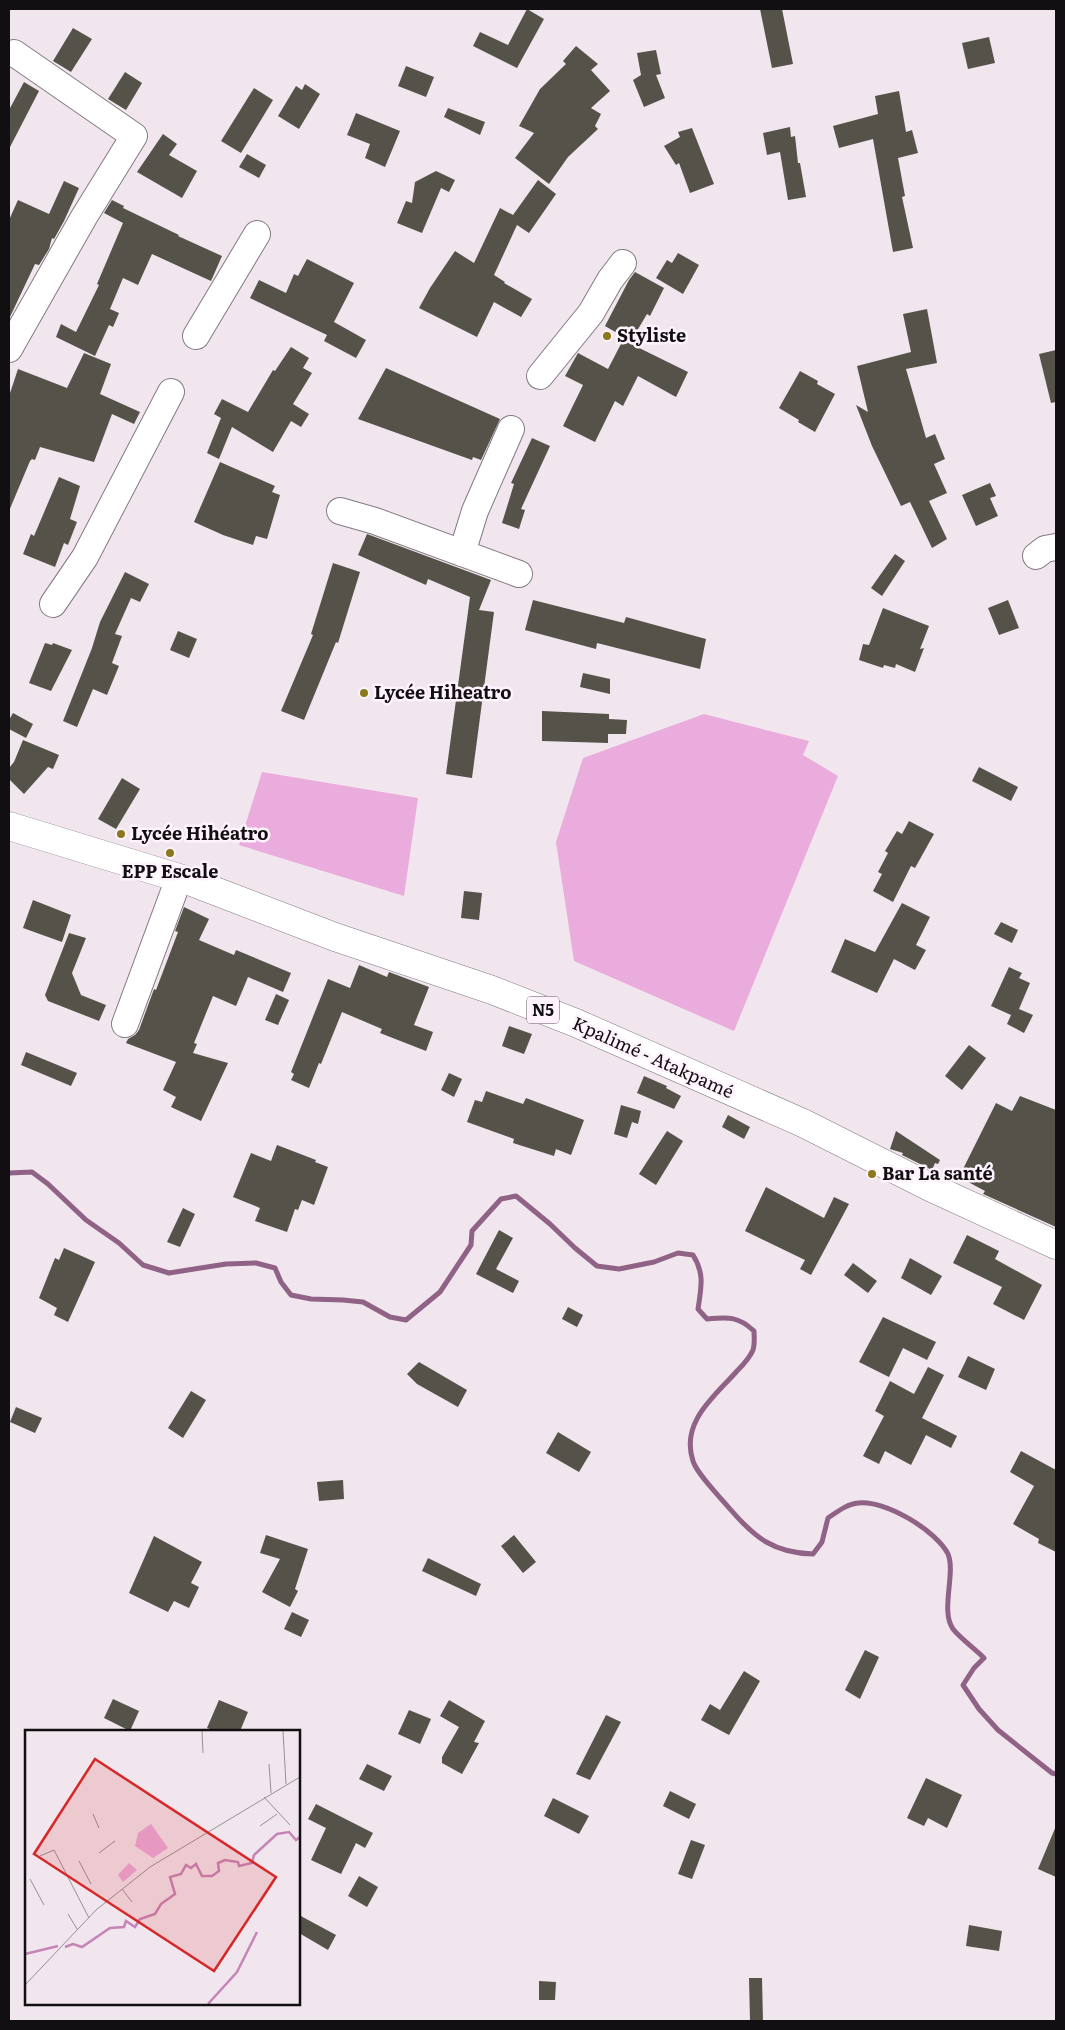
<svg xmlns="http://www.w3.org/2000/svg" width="1065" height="2030" font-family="Literata,serif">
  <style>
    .green { fill: #eaacdc }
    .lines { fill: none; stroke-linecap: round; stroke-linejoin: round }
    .stream { stroke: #8f6286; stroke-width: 5 }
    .building { fill: #555349 }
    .minor-casing { stroke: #837a81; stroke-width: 28 }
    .major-casing { stroke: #837a81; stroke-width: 29 }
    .minor { stroke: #fff; stroke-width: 26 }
    .major { stroke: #fff; stroke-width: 28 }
    .poi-dot { fill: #89781c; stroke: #fef3fc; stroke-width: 2 }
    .labels { text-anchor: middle; stroke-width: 5; stroke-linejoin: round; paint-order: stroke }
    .shield { fill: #fef3fc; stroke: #595358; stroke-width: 1 }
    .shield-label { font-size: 16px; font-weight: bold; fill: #120f12 }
    .poi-label { font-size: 18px; font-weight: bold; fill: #120f12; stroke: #fef3fc; text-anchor: start }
    .street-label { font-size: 18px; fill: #120f12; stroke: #fef3fc }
    .inset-river { fill: none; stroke: #c585b7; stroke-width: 2.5 }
    .inset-road { fill: none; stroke: #989096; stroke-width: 1 }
    .view { fill: #d62828; fill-opacity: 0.15; stroke: #d62828; stroke-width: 2.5 }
    .inset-edge { fill: none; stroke: #120f12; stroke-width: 2.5 }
  </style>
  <rect width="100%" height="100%" fill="#f1e6ee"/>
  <g class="green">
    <polygon points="704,714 809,741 803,755 838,776 734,1031 574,961 556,842 583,758"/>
    <polygon points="262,772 418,798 404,896 239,845"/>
  </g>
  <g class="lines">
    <path class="stream" d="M9,1173L32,1172L48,1184L86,1220L119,1243L143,1265L169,1273L226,1264L256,1263L275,1268L281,1282L291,1295L311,1299L343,1300L363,1302L390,1317L406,1320L440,1292L471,1245L472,1231L501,1199L516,1196L550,1224L575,1248L597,1266L619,1269L654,1262L678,1253L693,1255C705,1274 701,1288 698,1309L707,1319C728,1317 738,1316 754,1331C754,1336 755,1344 753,1350C750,1357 743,1365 737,1371C715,1396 680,1422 693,1461C697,1474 720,1497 730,1509C755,1538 774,1553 813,1554L822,1542L828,1518C837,1512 847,1504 858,1503C884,1499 937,1531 948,1554C956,1573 940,1611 953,1629C960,1638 975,1649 984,1658L974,1668L963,1685L979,1709L998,1730L1052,1773L1056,1774"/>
  </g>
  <g class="building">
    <polygon points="527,9 544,19 517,68 473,46 480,32 508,45"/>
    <polygon points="760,9 782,9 793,64 772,68"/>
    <polygon points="73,28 92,39 71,72 53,61"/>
    <polygon points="989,37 995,63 968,69 962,43"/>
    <polygon points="576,46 598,64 591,70 610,91 591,108 601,114 595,126 598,129 568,157 549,184 515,158 534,133 519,126 540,89 566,64 563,61"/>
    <polygon points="656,50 661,74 656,75 665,98 644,107 633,80 641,75 637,53"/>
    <polygon points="406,66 434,77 426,97 398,86"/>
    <polygon points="125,72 142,83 126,110 108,99"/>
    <polygon points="24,82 39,91 9,149 9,110"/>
    <polygon points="305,84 320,94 299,129 278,116 296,86 302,90"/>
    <polygon points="254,88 273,100 241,153 221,141"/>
    <polygon points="899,91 906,132 912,130 918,153 898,158 905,196 902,197 913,248 893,252 873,139 839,148 833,126 878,114 875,96"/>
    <polygon points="448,108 485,122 480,135 444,117"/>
    <polygon points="356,113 400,131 385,167 365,158 370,144 347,135"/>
    <polygon points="790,127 791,137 795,136 798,163 800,163 806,197 788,200 780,152 767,155 763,133"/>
    <polygon points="692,128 714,184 690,193 679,163 676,165 664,146 680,137 678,132"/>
    <polygon points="163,134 177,144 169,155 197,171 182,198 137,172"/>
    <polygon points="247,154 266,165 259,178 239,167"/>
    <polygon points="436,171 455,180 449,192 441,188 422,233 397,223 406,201 412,203 415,182"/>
    <polygon points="538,180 556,194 529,233 517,225 494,275 505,282 504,283 532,299 521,317 494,302 477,337 419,308 430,288 455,251 474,263 500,208 513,215"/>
    <polygon points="64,181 79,188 64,221 54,239 52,238 49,249 39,265 35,264 9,319 9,220 18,200 49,214"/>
    <polygon points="112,200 124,206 123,208 179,235 178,236 222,256 211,281 152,254 138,285 123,278 110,309 119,313 113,327 109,325 95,356 56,337 61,324 76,332 99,285 97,284 123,223 104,213"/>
    <polygon points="678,253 699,265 683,294 656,278 667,260 672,263"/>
    <polygon points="307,259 354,283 334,322 366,340 356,358 324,341 327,335 250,298 259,280 286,293 294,274 298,276"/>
    <polygon points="635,272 664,288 650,316 647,314 631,341 605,326 629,280"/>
    <polygon points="927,309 937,363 906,369 926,438 935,434 945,459 934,464 947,493 929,501 947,539 932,548 910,502 901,506 872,446 856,405 868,412 857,366 911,352 903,314"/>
    <polygon points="623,340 688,372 676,397 638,376 623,406 615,401 595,442 563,426 583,385 565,376 578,353 608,369"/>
    <polygon points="291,347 309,358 303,368 312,373 293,404 309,414 301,427 291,421 273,452 232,427 219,459 207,453 221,418 214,414 222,399 248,412 273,370 275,371"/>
    <polygon points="1056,350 1056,402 1051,403 1039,354"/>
    <polygon points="84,353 111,364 100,394 140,412 134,424 112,414 94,462 40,447 35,460 32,459 30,461 9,511 9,396 18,369 67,388"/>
    <polygon points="386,368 500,419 481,460 473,457 472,460 358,419"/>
    <polygon points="800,371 818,381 817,384 835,394 815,432 798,422 799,420 779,408"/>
    <polygon points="532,438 550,446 521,509 525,510 519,529 502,523 514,484 511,483"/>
    <polygon points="220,462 275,486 272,492 280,495 267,539 256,536 253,545 223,535 194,522"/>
    <polygon points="59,477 80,486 70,519 77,522 68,545 64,543 55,567 23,554 31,534 34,536"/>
    <polygon points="990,483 996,496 990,498 998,516 976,526 962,495"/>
    <polygon points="367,534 491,580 479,610 494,612 472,778 446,774 470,597 428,579 426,585 358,555"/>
    <polygon points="895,554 905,561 882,596 871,588"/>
    <polygon points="333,563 360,572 338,643 336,642 304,720 281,711 313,635 311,634"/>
    <polygon points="125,572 149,584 140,602 131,598 115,634 122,636 112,663 119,666 107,695 93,689 77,727 63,721 92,648 100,622"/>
    <polygon points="533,600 624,623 626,617 706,639 700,669 597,643 596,649 525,630"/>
    <polygon points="1008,600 1019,628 999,635 988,608"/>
    <polygon points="883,608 929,626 920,649 924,648 915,672 896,664 895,668 884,665 883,668 859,660 863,644 869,645"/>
    <polygon points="178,631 197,639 189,658 170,650"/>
    <polygon points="45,643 52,645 53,643 72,650 51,691 29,683"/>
    <polygon points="583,673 610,679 610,694 580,687"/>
    <polygon points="542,711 609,714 609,719 627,720 626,734 608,734 608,743 542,741"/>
    <polygon points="13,713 33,724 26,738 9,729 9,720"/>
    <polygon points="23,740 59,755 53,769 48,767 24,794 9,779 9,768 14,762"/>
    <polygon points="979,767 1018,787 1011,801 972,781"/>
    <polygon points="122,778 140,789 116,829 98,819"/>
    <polygon points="909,821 934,834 915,868 911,866 893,902 873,891 882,874 878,872 888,853 885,851 897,831 902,834"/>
    <polygon points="464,891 482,893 479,920 461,918"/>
    <polygon points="33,900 71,915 62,942 23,928"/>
    <polygon points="902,903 930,917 916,945 926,950 915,970 894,959 877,993 831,972 845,939 875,952"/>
    <polygon points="184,907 209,919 199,940 234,955 236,950 291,973 283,992 248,977 236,1006 213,996 194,1043 197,1044 193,1053 228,1063 201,1121 171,1107 176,1097 163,1090 176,1062 126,1043 128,1039 135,1035 139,1030 154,989 156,990 178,932 175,931"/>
    <polygon points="1001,922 1018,930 1012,943 994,934"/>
    <polygon points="69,933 86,938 72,973 81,995 106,1005 99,1021 48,1001 45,995"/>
    <polygon points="359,965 387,977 389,972 429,987 414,1025 433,1032 426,1051 380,1033 382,1029 342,1012 321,1064 319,1063 309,1088 291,1080 294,1074 291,1072 328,979 350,988"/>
    <polygon points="1009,967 1022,973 1019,978 1030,983 1019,1009 1033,1015 1024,1033 1007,1024 1011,1015 991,1006"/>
    <polygon points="276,994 289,1000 278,1025 265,1020"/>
    <polygon points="509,1026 532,1034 524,1054 502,1046"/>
    <polygon points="969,1045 986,1058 962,1090 945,1076"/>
    <polygon points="26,1052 77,1073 71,1086 21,1065"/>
    <polygon points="449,1073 462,1079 454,1097 441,1090"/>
    <polygon points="644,1076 667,1086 666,1088 681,1096 674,1109 637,1093"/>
    <polygon points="486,1091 523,1104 526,1098 584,1120 571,1155 556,1149 554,1156 513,1143 514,1139 467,1122 475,1100 482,1102"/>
    <polygon points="1020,1096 1056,1110 1056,1227 983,1194 985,1191 959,1177 996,1103 1012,1111"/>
    <polygon points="621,1105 641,1111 638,1124 632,1122 627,1138 614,1134"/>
    <polygon points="728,1115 750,1127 744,1139 722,1127"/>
    <polygon points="667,1131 683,1141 656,1185 639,1174"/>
    <polygon points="896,1131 940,1160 938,1164 935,1163 932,1170 902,1155 903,1153 890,1149"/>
    <polygon points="277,1145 316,1160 315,1162 328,1167 314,1205 302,1200 298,1210 295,1209 287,1232 255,1221 260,1208 233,1197 251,1153 271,1161"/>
    <polygon points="766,1187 824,1218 834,1197 849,1204 811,1275 800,1269 805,1260 745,1231"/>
    <polygon points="183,1208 195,1214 180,1247 167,1242"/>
    <polygon points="499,1230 513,1238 496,1269 519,1281 513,1293 476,1274"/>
    <polygon points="967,1235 999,1251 995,1259 1042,1285 1024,1320 993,1304 1002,1287 953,1263"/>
    <polygon points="64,1248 95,1262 68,1322 54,1315 57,1308 39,1298 55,1258 59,1260"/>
    <polygon points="910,1258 942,1276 931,1295 901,1278"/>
    <polygon points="853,1263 877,1281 868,1293 844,1275"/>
    <polygon points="568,1307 583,1315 577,1327 562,1319"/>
    <polygon points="883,1317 936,1342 927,1360 903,1348 889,1377 859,1362"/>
    <polygon points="968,1356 995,1369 986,1390 958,1377"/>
    <polygon points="419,1362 467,1390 458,1407 417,1384 407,1374"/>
    <polygon points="928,1367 944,1375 922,1418 957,1436 951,1448 926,1435 911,1465 885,1451 879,1464 863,1456 884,1416 875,1411 890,1381 914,1394"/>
    <polygon points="191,1391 206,1400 183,1438 168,1428"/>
    <polygon points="16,1407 42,1418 35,1433 10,1422"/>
    <polygon points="558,1432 591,1452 579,1472 546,1453"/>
    <polygon points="1021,1451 1056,1470 1056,1552 1038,1543 1039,1539 1013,1524 1034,1486 1010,1472"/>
    <polygon points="343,1480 344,1499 319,1501 317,1482"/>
    <polygon points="266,1535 308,1549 295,1589 298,1591 290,1607 262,1592 280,1559 260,1553"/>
    <polygon points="514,1535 536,1562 523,1573 501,1546"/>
    <polygon points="154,1536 202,1562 191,1583 199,1587 189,1608 174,1601 168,1612 129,1593"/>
    <polygon points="428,1558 481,1584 476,1596 422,1571"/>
    <polygon points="292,1612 309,1620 301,1637 284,1629"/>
    <polygon points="865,1650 879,1657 860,1699 845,1690"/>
    <polygon points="744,1671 760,1681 729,1735 701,1720 710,1704 720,1710"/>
    <polygon points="113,1699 139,1711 130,1731 104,1718"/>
    <polygon points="219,1700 248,1712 240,1731 215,1731 207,1728"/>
    <polygon points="449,1700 485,1721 474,1742 479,1743 462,1774 442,1763 442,1757 459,1727 440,1716"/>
    <polygon points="409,1710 431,1719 420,1744 398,1734"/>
    <polygon points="606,1715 621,1722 590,1780 576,1774"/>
    <polygon points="367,1764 392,1776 384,1791 359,1779"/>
    <polygon points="926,1778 962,1795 947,1828 928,1818 924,1826 907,1818"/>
    <polygon points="670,1791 696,1804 689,1819 663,1806"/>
    <polygon points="553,1798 589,1816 579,1834 544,1816"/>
    <polygon points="316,1804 373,1833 365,1848 356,1843 341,1874 311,1860 326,1828 308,1819"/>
    <polygon points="1056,1826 1056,1877 1038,1869"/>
    <polygon points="691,1840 705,1845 692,1879 678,1874"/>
    <polygon points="359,1876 378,1887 367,1907 348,1896"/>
    <polygon points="299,1915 336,1935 328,1950 299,1933"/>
    <polygon points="969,1925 1002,1931 999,1951 966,1946"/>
    <polygon points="749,1978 762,1978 763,2021 750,2021"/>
    <polygon points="539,1981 556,1982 555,2000 539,2000"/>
  </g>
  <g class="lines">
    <defs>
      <g id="minor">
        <polyline points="196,336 257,234"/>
        <polyline points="9,349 84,217 134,136 14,53"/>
        <polyline points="540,376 591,313 610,280 623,263"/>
        <polyline points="340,511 375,521 519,574"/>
        <polyline points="462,553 475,511 511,429"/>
        <polyline points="1036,556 1045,549 1056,547"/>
        <polyline points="53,604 85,557 171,392"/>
        <polyline points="125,1024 179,878"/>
      </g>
      <polyline id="major" points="9,826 189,881 335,937 492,990 576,1023 803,1123 930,1187 1056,1245"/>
    </defs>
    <use href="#minor" class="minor-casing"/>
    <use href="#major" class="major-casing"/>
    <use href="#minor" class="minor"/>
    <use href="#major" class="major"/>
  </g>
  <g class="poi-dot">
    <circle cx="607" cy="336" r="5"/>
    <circle cx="364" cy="693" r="5"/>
    <circle cx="121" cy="834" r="5"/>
    <circle cx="170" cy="853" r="5"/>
    <circle cx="872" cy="1174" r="5"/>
  </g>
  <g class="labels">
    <rect class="shield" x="527" y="996.5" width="32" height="27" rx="4"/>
    <g class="shield-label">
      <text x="543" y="1016">N5</text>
    </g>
    <g class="poi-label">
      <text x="617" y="342">Styliste</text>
      <text x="374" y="699">Lycée Hiheatro</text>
      <text x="131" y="840">Lycée Hihéatro</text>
      <text x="170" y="878" text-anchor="middle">EPP Escale</text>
      <text x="882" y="1180">Bar La santé</text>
    </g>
    <g class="street-label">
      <text transform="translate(653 1058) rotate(24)" y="6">Kpalimé - Atakpamé</text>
    </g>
  </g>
  <g transform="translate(25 1730)">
    <rect width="275" height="275" fill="#f1e6ee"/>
    <path d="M126,94L143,118L128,128L110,116L113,103ZM104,133L112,140L98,152L93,145Z" fill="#eaacdc"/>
    <path class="inset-river" d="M40,217L48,214L57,217L85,198L99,197L101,191L110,197L115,189L130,184L136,174L150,164L145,147L156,144L161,135L166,138L171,134L177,146H187L194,141L193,133L200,130L213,132L214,136L227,133L229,125L252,104L264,102L271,110L275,107M0,224L33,216M183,274L212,242L232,202"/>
    <path class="inset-road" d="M177,1L178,23M258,1L261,54M244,34L246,63M239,67L265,95M68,84L74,98M235,96L252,84M74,123L90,111M15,126L29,120L64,188M54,131L66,154M5,149L19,175M97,159L107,172M43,184L52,199M0,255L71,180L125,137L275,47"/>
    <path class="view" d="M70,29L251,147L189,241L9,124Z"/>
    <rect width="275" height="275" class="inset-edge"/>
  </g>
  <rect width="1065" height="2030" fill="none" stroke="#120f12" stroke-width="20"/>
</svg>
